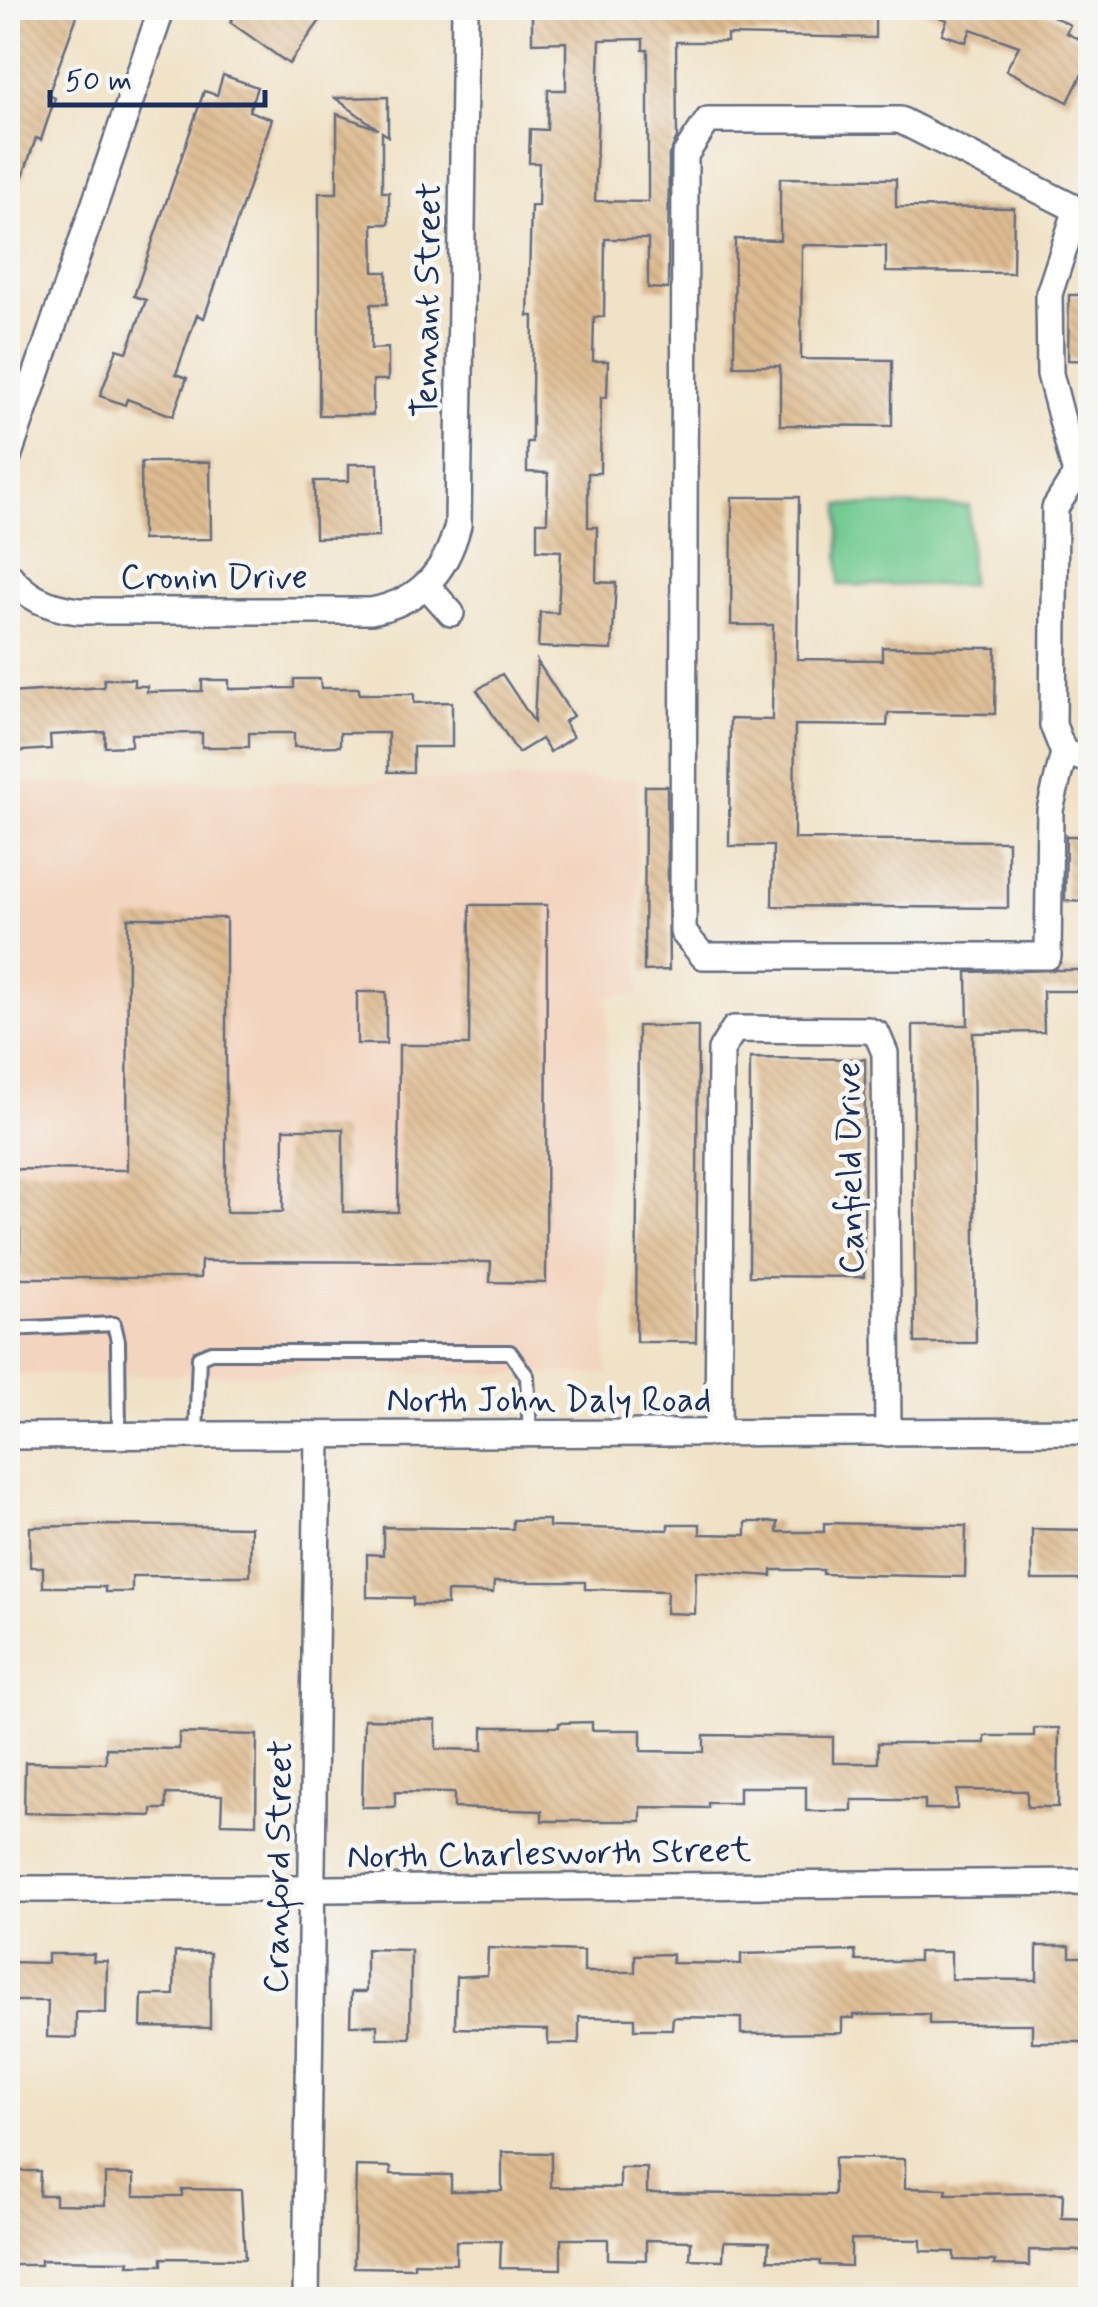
<svg xmlns="http://www.w3.org/2000/svg" width="1098" height="2307" font-family="Mynerve,sans-serif">
  <style>
    .built { fill: #f3d4be }
    .grass { fill: #72ca90; stroke: #467c77; stroke-width: 2.5 }
    .building { fill: url(#building-back-hatch); fill-rule: evenodd }
    .lines { fill: none; stroke-linecap: round; stroke-linejoin: round }
    .lane-casing { stroke: #666e82; stroke-width: 18 }
    .street-casing { stroke: #666e82; stroke-width: 30 }
    .lane { stroke: #fff; stroke-width: 12 }
    .street { stroke: #fff; stroke-width: 25 }
    .labels { text-anchor: middle; stroke-width: 9; stroke-linejoin: round; paint-order: stroke }
    .street-label { font-size: 35px; fill: #1b2f5e; stroke: #f6f6f2 }
  </style>
  <defs>
    <pattern id="building-back-hatch" width="6" height="6" patternUnits="userSpaceOnUse" patternTransform="scale(2.5)"><rect width="6" height="6" fill="#debc91"/><path d="M-1 5l2 2M0 0l6 6M5-1l2 2" fill="none" stroke="#bea27f"/></pattern>
  </defs>
  <rect width="100%" height="100%" fill="#f6f6f2"/>
  <filter id="ink" filterUnits="userSpaceOnUse"><feTurbulence type="fractalNoise" baseFrequency=".01" numOctaves="2"/><feDisplacementMap in="SourceGraphic" scale="20" xChannelSelector="R" yChannelSelector="G"/><feConvolveMatrix kernelMatrix="1 2 1 2 8 2 1 2 1" color-interpolation-filters="sRGB"/></filter>
  <filter id="wash" filterUnits="userSpaceOnUse"><feTurbulence type="fractalNoise" baseFrequency=".0048" numOctaves="4" result="noise"/><feDisplacementMap in="SourceGraphic" scale="40" xChannelSelector="R" yChannelSelector="G"/><feGaussianBlur stdDeviation="2.25" result="paint"/><feColorMatrix in="noise" values="0 0 0 0 0 0 0 0 0 0 0 0 0 0 0 0 0 1.4 0 .05"/><feComposite in="paint" operator="in"/></filter>
  <g filter="url(#wash)">
    <rect width="100%" height="100%" fill="#f0e2c6"/>
    <polygon class="built" points="637,779 639,995 607,997 607,1374 8,1375 8,783"/>
    <polygon class="grass" points="840,505 969,506 970,585 839,585"/>
    <g id="blocks">
      <g class="building">
        <polygon points="20,8 80,8 48,95 55,98 41,140 36,138 11,211 8,211 8,63 15,41 10,39"/>
        <polygon points="241,8 329,8 289,64 230,22"/>
        <path d="M532,8H875V38L727,35V42H676L677,138L669,155L668,289L648,288V239H605L604,317H594L593,361H608L607,397H601L600,473H588V527H597L596,582L616,583L612,650L538,647L540,612L558,613L561,551L537,550V522H547L548,473L527,472V442H532V396L533,316H528L531,206H538L539,163H529L530,129L547,130L548,90H566V42L532,43ZM643,39V50H648V202L595,201L600,40Z"/>
        <polygon points="922,8 1037,8 1070,25 1066,33 1090,45 1090,58 1068,102 1006,70 1019,46 971,29 966,42 942,34 947,20 921,10"/>
        <polygon points="223,75 257,87 249,111 272,119 204,318 197,315 176,374 187,378 173,416 127,399 125,405 100,396 117,349 127,352 146,300 134,296 204,91 217,95"/>
        <polygon points="388,97 388,136 382,132 382,192 389,192 389,224 373,224 374,272 387,272 387,304 371,304 371,349 388,348 388,380 373,380 373,415 319,415 319,193 337,193 337,114 378,129 335,98"/>
        <polygon points="780,178 896,179 896,207 1014,208 1013,273 886,272 886,246 802,245 801,359 892,360 892,426 780,425 780,366 734,366 735,239 780,240"/>
        <polygon points="1069,295 1090,295 1090,361 1068,360"/>
        <polygon points="141,462 210,462 211,539 142,540"/>
        <polygon points="349,464 378,464 379,537 315,538 314,481 349,481"/>
        <polygon points="732,497 799,497 797,659 882,660 882,647 996,648 995,714 888,713 887,726 795,725 794,839 1008,841 1008,908 772,906 773,846 729,846 730,719 772,720 773,625 731,625"/>
        <polygon points="537,661 573,716 564,722 573,737 550,752 541,739 518,753 477,690 502,674 534,722"/>
        <polygon points="104,679 134,679 134,686 147,686 147,692 202,691 202,680 229,680 229,689 294,688 294,679 320,679 321,688 359,688 359,694 414,694 414,703 452,702 452,747 413,747 413,772 388,772 388,733 340,733 340,746 294,747 294,733 249,733 249,747 202,747 202,733 131,734 131,746 105,747 105,732 50,735 51,749 8,752 8,693 104,687"/>
        <polygon points="645,786 667,786 669,970 644,971"/>
        <polygon points="1066,836 1090,836 1090,902 1065,901"/>
        <polygon points="470,905 547,905 546,1283 490,1282 491,1262 201,1261 200,1278 20,1278 20,1230 8,1230 8,1169 127,1170 128,918 226,918 226,1212 283,1212 284,1129 343,1129 343,1212 398,1212 399,1045 469,1045"/>
        <polygon points="1056,970 1090,970 1090,991 1043,991 1044,1032 973,1033 976,1343 915,1343 913,1025 968,1025 967,972"/>
        <rect x="357" y="992" width="29" height="52"/>
        <polygon points="638,1026 698,1026 696,1342 636,1342"/>
        <polygon points="750,1058 865,1059 864,1277 749,1276"/>
        <polygon points="513,1520 549,1520 549,1527 668,1530 668,1524 700,1524 700,1534 746,1535 746,1522 778,1522 777,1532 824,1532 824,1523 966,1526 965,1577 823,1574 823,1570 772,1570 772,1576 696,1571 695,1614 666,1613 667,1591 585,1589 585,1582 494,1582 493,1593 447,1592 447,1605 413,1605 413,1598 367,1597 367,1554 383,1555 383,1527 513,1529"/>
        <polygon points="106,1525 251,1527 250,1576 132,1576 132,1592 105,1592 105,1587 43,1587 43,1567 30,1567 30,1527"/>
        <polygon points="1032,1529 1090,1530 1090,1580 1032,1580"/>
        <polygon points="364,1719 436,1720 436,1749 483,1750 483,1727 559,1727 559,1723 592,1722 592,1730 641,1730 641,1751 704,1752 704,1735 833,1737 833,1763 878,1763 878,1743 985,1743 985,1736 1034,1736 1034,1728 1059,1728 1058,1807 1027,1807 1027,1791 957,1790 957,1809 925,1809 925,1800 852,1800 852,1811 806,1811 806,1787 739,1787 739,1803 708,1803 708,1808 641,1807 641,1821 542,1821 542,1811 454,1808 454,1793 395,1792 395,1807 362,1807"/>
        <polygon points="179,1733 257,1735 256,1824 221,1823 222,1795 166,1794 166,1809 152,1809 152,1816 24,1813 25,1762 106,1763 106,1748 179,1749"/>
        <polygon points="1037,1946 1070,1946 1070,1957 1090,1957 1088,2042 1032,2042 1032,2024 929,2024 929,2014 854,2015 854,2018 842,2018 842,2033 741,2034 741,2018 673,2017 672,2029 635,2029 635,2018 579,2017 579,2044 548,2044 548,2030 455,2028 456,1977 487,1975 488,1948 584,1951 584,1972 635,1972 635,1955 672,1954 672,1963 741,1964 741,1954 855,1951 856,1961 918,1961 918,1952 951,1952 951,1979 1037,1980"/>
        <polygon points="366,1949 411,1950 410,2038 377,2038 377,2025 350,2025 351,1992 366,1992"/>
        <polygon points="175,1952 210,1953 210,2028 141,2027 142,1995 174,1995"/>
        <polygon points="48,1954 94,1954 93,1961 107,1961 106,2013 76,2012 76,2038 47,2037 48,2001 8,2001 8,1962 48,1963"/>
        <polygon points="502,2152 551,2153 551,2187 620,2188 620,2168 647,2168 647,2193 834,2195 834,2158 905,2159 905,2188 947,2189 946,2194 1063,2193 1062,2218 1090,2219 1090,2251 1029,2250 1029,2266 994,2265 995,2261 954,2260 954,2252 921,2251 921,2240 851,2239 851,2266 820,2265 820,2261 768,2260 769,2242 724,2241 723,2260 690,2259 691,2241 646,2240 646,2260 608,2259 608,2239 561,2239 561,2269 500,2268 501,2241 456,2241 456,2264 414,2263 414,2268 354,2267 356,2166 391,2167 391,2174 451,2175 451,2191 502,2191"/>
        <polygon points="8,2171 40,2171 39,2195 55,2195 55,2204 105,2205 105,2174 134,2175 134,2196 182,2196 182,2189 241,2190 245,2259 162,2258 162,2265 128,2265 129,2261 41,2260 41,2265 8,2265"/>
      </g>
    </g>
  </g>
  <g filter="url(#ink)">
    <use href="#blocks" fill-opacity="0" stroke="#666e82" stroke-width="2.5"/>
    <g class="lines">
      <defs>
        <g id="lane">
          <polyline points="8,1329 114,1324 118,1341 119,1436"/>
          <polyline points="196,1436 199,1357 211,1352 510,1352 527,1376 530,1434"/>
        </g>
        <g id="street">
          <polyline points="1090,452 1055,508 1053,725 1064,753 1090,760"/>
          <polyline points="8,457 162,8"/>
          <polyline points="1076,474 1050,374 1049,294 1077,209"/>
          <path d="M8,574C27,598 48,607 78,611H371C420,602 446,572 458,525L465,8"/>
          <polyline points="427,586 451,613"/>
          <polyline points="1064,753 1050,810 1048,956 703,956 683,932 685,155 708,120 900,120 1090,216"/>
          <polyline points="718,1433 721,1050 734,1029 867,1030 877,1034 885,1053 888,1433"/>
          <polyline points="8,1436 1090,1431"/>
          <polyline points="8,1889 325,1889 1090,1882"/>
          <polyline points="306,2300 318,1436"/>
        </g>
      </defs>
      <use href="#lane" class="lane-casing"/>
      <use href="#street" class="street-casing"/>
      <use href="#lane" class="lane"/>
      <use href="#street" class="street"/>
    </g>
  </g>
  <g class="labels">
    <g class="street-label">
      <text transform="translate(426 300) rotate(-89)" y="12">Tennant Street</text>
      <text x="214" y="588">Cronin Drive</text>
      <text transform="translate(849 1168) rotate(-91)" y="12">Canfield Drive</text>
      <text x="549" y="1411">North John Daly Road</text>
      <text transform="translate(549 1852) rotate(-1)" y="12">North Charlesworth Street</text>
      <text transform="translate(277 1867) rotate(-89)" y="12">Cranford Street</text>
    </g>
  </g>
  <rect width="1098" height="2307" fill="none" stroke="#f6f6f2" stroke-width="40"/>
  <path d="M50 90v15h215v-15" fill="none" stroke="#1b2f5e" stroke-width="5"/>
  <text x="65" y="90" font-size="30" fill="#1b2f5e" stroke="#f6f6f2" stroke-width="8" paint-order="stroke">50 m</text>
</svg>
